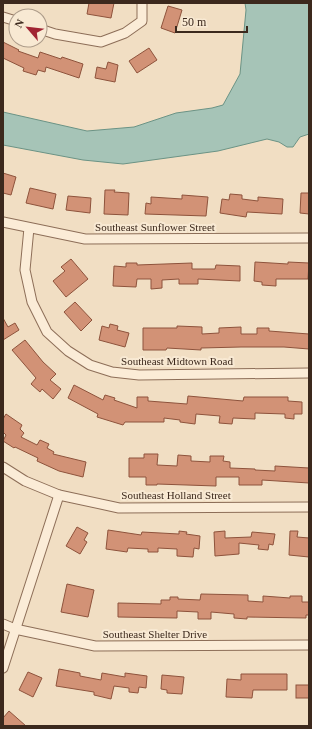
<svg xmlns="http://www.w3.org/2000/svg" width="312" height="729" font-family="Georgia,serif">
  <style>
    .water { fill: #a6c4b7; stroke: #6b9385 }
    .building { fill: #d29276; stroke: #8e533c }
    .lines { fill: none; stroke-linecap: round; stroke-linejoin: round }
    .street-casing { stroke: #8d6e58; stroke-width: 11 }
    .street { stroke: #fbecd7; stroke-width: 9 }
    .labels { text-anchor: middle; stroke-width: 4; stroke-linejoin: round; paint-order: stroke }
    .street-label { font-size: 11px; fill: #3c291d; stroke: #f8e9d3 }
  </style>
  <rect width="100%" height="100%" fill="#f1dec3"/>
  <polygon class="water" points="245,3 309,3 309,134 300,137 293,147 287,147 279,142 267,139 218,151 123,164 83,160 3,145 3,112 87,131 134,127 176,113 212,108 223,105 240,74 246,10"/>
  <g class="building">
    <polygon points="89,3 114,3 111,18 87,14"/>
    <polygon points="168,6 182,10 175,33 161,28"/>
    <polygon points="3,42 19,50 18,51 38,58 40,52 61,59 62,57 83,64 79,78 46,67 45,72 38,70 36,75 23,71 24,68 3,58"/>
    <polygon points="149,48 157,60 137,73 129,61"/>
    <polygon points="108,62 118,65 115,82 95,78 97,67 106,69"/>
    <polygon points="3,173 16,177 11,195 3,193"/>
    <polygon points="30,188 56,194 53,209 26,203"/>
    <polygon points="105,190 115,190 114,192 129,193 128,215 104,214"/>
    <polygon points="301,193 309,193 309,214 300,213"/>
    <polygon points="230,194 242,195 242,199 258,201 258,197 283,199 282,214 247,212 246,217 220,213 222,199 229,200"/>
    <polygon points="182,195 208,197 206,216 145,214 146,203 151,204 151,197 182,199"/>
    <polygon points="68,196 91,198 90,213 66,210"/>
    <polygon points="71,259 88,279 66,297 53,281 65,271 61,267"/>
    <polygon points="255,262 288,264 288,262 309,263 308,279 276,279 276,286 262,285 262,282 254,281"/>
    <polygon points="126,263 137,263 137,265 192,263 192,269 215,269 216,265 240,266 240,281 198,279 198,284 179,284 179,279 162,280 162,288 151,289 151,279 137,279 136,287 113,286 114,266 126,267"/>
    <polygon points="75,302 92,320 81,331 64,312"/>
    <polygon points="3,318 8,327 15,323 19,330 3,340"/>
    <polygon points="110,324 118,326 117,330 129,333 125,347 99,340 102,326 109,328"/>
    <polygon points="177,326 202,327 202,334 219,333 219,328 241,327 241,334 257,334 257,328 269,328 269,331 309,334 309,349 284,347 241,347 201,348 201,350 167,348 166,350 143,350 143,328 177,328"/>
    <polygon points="25,340 43,362 56,374 50,380 61,389 53,399 42,389 40,392 31,384 36,378 12,350"/>
    <polygon points="74,385 103,400 105,395 115,398 114,400 137,408 137,397 148,397 148,401 187,404 188,396 243,401 244,397 288,397 288,401 302,402 302,414 294,414 294,419 285,418 285,414 255,413 255,419 233,418 232,424 219,423 220,416 196,414 195,424 180,422 180,420 164,418 164,422 125,422 123,425 97,417 98,414 68,398"/>
    <polygon points="6,414 22,425 20,429 24,433 21,437 37,445 40,440 49,444 47,448 54,452 53,454 86,462 83,477 59,471 37,461 38,458 15,447 14,448 3,441 6,435 3,432 3,419"/>
    <polygon points="144,454 158,454 157,465 177,466 178,455 191,456 191,461 210,462 210,456 224,456 223,461 230,462 230,468 255,469 255,470 275,471 275,466 309,468 309,483 262,480 262,485 239,485 239,477 216,477 216,486 157,484 157,485 146,485 146,477 129,477 129,458 144,458"/>
    <polygon points="77,527 88,533 84,540 87,542 80,554 66,546"/>
    <polygon points="108,530 141,535 142,532 179,534 179,531 187,532 186,534 200,536 199,549 194,548 193,557 177,556 177,549 158,548 158,552 148,552 148,549 128,548 127,552 106,549"/>
    <polygon points="225,531 225,538 251,537 252,532 275,534 273,545 269,544 268,550 258,549 259,545 239,543 239,554 215,556 214,532"/>
    <polygon points="290,531 298,531 297,537 309,538 309,557 289,555"/>
    <polygon points="67,584 94,590 88,617 61,612"/>
    <polygon points="201,594 248,595 248,601 263,602 263,596 290,598 290,596 302,596 302,602 309,602 309,615 306,615 306,618 247,617 247,619 234,618 234,614 211,612 211,619 198,619 198,612 177,611 177,618 118,617 118,603 161,604 161,600 170,600 170,597 178,597 178,599 200,600"/>
    <polygon points="59,669 80,673 80,676 101,680 102,673 125,677 125,673 147,676 146,688 139,687 138,693 129,692 129,688 114,686 111,699 94,695 94,692 56,686"/>
    <polygon points="28,672 42,678 33,697 19,690"/>
    <polygon points="241,674 287,674 287,690 253,690 252,698 226,697 227,679 241,680"/>
    <polygon points="162,675 184,677 182,694 167,693 167,690 161,689"/>
    <rect x="296" y="685" width="13" height="13"/>
    <polygon points="9,711 26,726 3,726 3,718"/>
  </g>
  <g class="lines">
    <defs>
      <g id="street">
        <polyline points="3,17 16,21"/>
        <polyline points="40,29 55,34 101,42 125,33 142,21 142,3"/>
        <polyline points="3,222 85,239 309,238"/>
        <polyline points="29,228 25,270 32,302 47,332 68,351 90,365 112,372 139,375 309,373"/>
        <polyline points="3,467 25,481 59,495 119,508 309,507"/>
        <polyline points="3,624 15,629 95,646 309,645"/>
        <polyline points="3,668 59,495"/>
      </g>
    </defs>
    <use href="#street" class="street-casing"/>
    <use href="#street" class="street"/>
  </g>
  <g class="labels">
    <g class="street-label">
      <text x="155" y="231">Southeast Sunflower Street</text>
      <text x="177" y="365">Southeast Midtown Road</text>
      <text x="176" y="499">Southeast Holland Street</text>
      <text x="155" y="638">Southeast Shelter Drive</text>
    </g>
  </g>
  <rect width="312" height="729" fill="none" stroke="#3c291d" stroke-width="8"/>
  <g transform="translate(28 28) rotate(298)"><circle r="19" fill="#f8e9d3" stroke="#ad9c8a"/>
  <path d="M0-3L7 15L0 10L-7 15Z" fill="#a12433"/>
  <text y="-6" font-size="11" font-weight="bold" text-anchor="middle" fill="#3c291d">N</text>
  </g>
  <path d="M176 26v6h71v-6" fill="none" stroke="#3c291d" stroke-width="2"/>
  <text x="182" y="26" font-size="12" fill="#3c291d" stroke="#f8e9d3" stroke-width="3" paint-order="stroke">50 m</text>
</svg>
